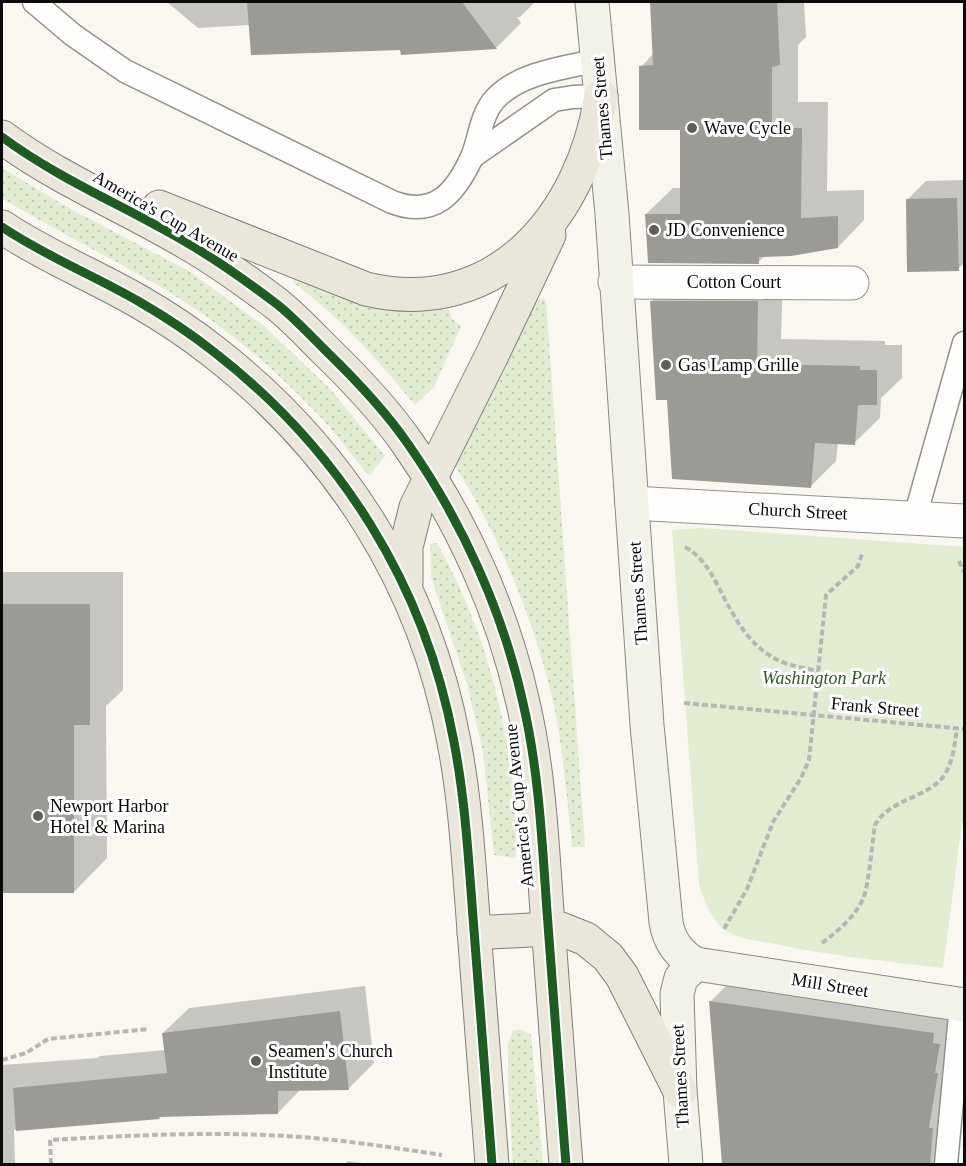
<svg xmlns="http://www.w3.org/2000/svg" width="966" height="1166" font-family="Georgia,serif">
  <style>
    .grass { fill: url(#grass-dots) }
    .park { fill: #e1ecd1 }
    .shadow { fill: #0003 }
    .building { fill: #9c9a95 }
    .lines { fill: none; stroke-linecap: round; stroke-linejoin: round }
    .lane-casing { stroke: #92918e; stroke-width: 25 }
    .street-casing { stroke: #92918e; stroke-width: 35 }
    .secondary-casing { stroke: #898884; stroke-width: 35 }
    .primary-casing { stroke: #7f7f7b; stroke-width: 35 }
    .path { stroke: #b7b6b5; stroke-width: 4; stroke-dasharray: 6 3; stroke-linecap: butt }
    .lane { stroke: #fefefd; stroke-width: 22 }
    .street { stroke: #fefefd; stroke-width: 33 }
    .secondary { stroke: #f3f2e8; stroke-width: 33 }
    .primary { stroke: #eae6d9; stroke-width: 33 }
    .cycleway-casing { stroke: #fff; stroke-width: 13 }
    .cycleway { stroke: #1b5e20; stroke-width: 9 }
    .poi-dot { fill: #5e5e5b; stroke: #fff; stroke-width: 2 }
    .labels { text-anchor: middle; stroke-width: 6; stroke-linejoin: round; paint-order: stroke }
    .street-label { font-size: 18px; fill: #0b0b0b; stroke: #fff }
    .poi-label { font-size: 18px; fill: #0b0b0b; stroke: #fff; text-anchor: start }
    .park-label { font-size: 18px; font-style: italic; fill: #2e5b23; stroke: #fff }
  </style>
  <defs>
    <pattern id="grass-dots" width="8" height="8" patternUnits="userSpaceOnUse" patternTransform="scale(1.5)"><rect width="8" height="8" fill="#e1ecd1"/><path d="M2 2h.1M6 6h.1" fill="none" stroke="#c0c9b2" stroke-width="1.8" stroke-linecap="round"/></pattern>
  </defs>
  <rect width="100%" height="100%" fill="#f9f7ef"/>
  <g class="grass">
    <path d="M2,168L69,208L189,271L264,326L331,390L385,456L370,475L366,473C353,457 340,439 326,423C283,377 234,333 180,299C122,262 60,234 2,198Z"/>
    <path d="M297,278C325,289 356,307 386,310C407,312 427,310 448,308L452,319L461,326L434,387L415,405C378,360 341,318 294,283L293,279Z"/>
    <path d="M541,299L546,300L585,847H572C567,797 563,746 552,697C532,613 498,534 452,461L536,301Z"/>
    <path d="M437,543C489,635 518,751 516,856L513,858L494,855L483,751L467,684L431,577L430,544Z"/>
    <polygon points="520,1029 531,1035 543,1164 513,1164 508,1085 508,1043 513,1031"/>
  </g>
  <path class="park" d="M702,528L964,547V823H962L943,968C887,961 830,956 775,944C760,941 744,940 730,933C713,924 704,901 699,884L672,530Z"/>
  <g class="shadow">
    <polygon points="167,2 535,2 520,17 517,17 521,23 497,47 402,54 402,48 250,25 198,28"/>
    <polygon points="652,2 804,2 806,37 798,45 798,102 828,102 827,191 864,190 864,220 838,247 766,255 758,262 646,214 673,188 682,188 682,129 641,67 654,53"/>
    <polygon points="964,180 964,263 958,269 907,200 926,181"/>
    <polygon points="677,276 783,277 781,339 885,341 885,345 902,345 902,378 881,398 880,418 854,443 838,442 836,461 810,487 668,399 652,301"/>
    <polygon points="2,572 123,572 123,690 106,706 107,858 74,892 2,892"/>
    <polygon points="735,977 958,1008 953,1164 723,1164 710,1002"/>
    <polygon points="365,986 374,1063 349,1088 301,1089 278,1113 161,1115 159,1118 14,1130 15,1163 2,1164 2,1065 97,1058 100,1056 166,1050 163,1033 189,1008"/>
    <polygon points="348,1161 370,1164 345,1164"/>
  </g>
  <g class="building">
    <polygon points="247,2 462,2 497,49 401,55 400,50 251,55"/>
    <polygon points="650,2 777,2 780,65 772,67 772,128 802,128 801,218 838,216 838,248 791,256 759,257 759,264 648,263 645,214 680,214 680,130 639,130 639,66 653,65"/>
    <polygon points="957,198 959,271 907,272 906,199"/>
    <polygon points="650,301 758,301 757,364 860,366 860,370 877,370 877,405 858,405 855,445 815,443 811,488 672,479 667,400 656,400"/>
    <polygon points="2,604 90,604 90,725 74,725 74,893 2,893"/>
    <polygon points="709,1001 934,1033 933,1043 940,1044 935,1073 938,1073 929,1128 933,1128 930,1164 722,1164"/>
    <polygon points="340,1011 349,1090 278,1091 278,1114 159,1117 160,1119 16,1131 13,1088 167,1073 162,1033"/>
  </g>
  <g class="lines">
    <defs>
      <g id="lane">
        <path d="M34,2L73,35L125,71L392,202C434,218 455,194 472,157C480,138 481,113 496,98C521,72 565,68 598,60"/>
        <polyline points="472,157 554,100 573,97 601,96"/>
        <polyline points="915,517 964,343"/>
        <polyline points="946,1164 961,1005"/>
      </g>
      <g id="street">
        <polyline points="615,282 852,283"/>
        <polyline points="632,503 964,521"/>
      </g>
      <g id="secondary">
        <path d="M592,2L612,214L647,725L666,922C669,941 679,955 696,964L964,1005"/>
        <polyline points="686,1164 680,1091 677,994 681,978 696,964"/>
      </g>
      <g id="primary">
        <path d="M2,137C60,180 127,207 189,244C220,262 249,283 278,305C294,318 309,334 324,349C354,378 384,409 408,444C462,521 503,612 523,703C539,771 542,842 547,911C553,996 559,1080 566,1164"/>
        <path d="M159,207L366,289C496,320 583,215 601,96"/>
        <path d="M2,227C45,256 93,275 138,301C164,316 190,333 214,352C340,450 425,584 454,742C466,804 469,868 474,930C480,1008 486,1086 492,1164"/>
        <polyline points="406,583 406,547 416,507 493,353 549,235"/>
        <polyline points="474,933 548,929 561,929 586,939 608,957 622,976 680,1091"/>
      </g>
    </defs>
    <use href="#lane" class="lane-casing"/>
    <use href="#street" class="street-casing"/>
    <use href="#secondary" class="secondary-casing"/>
    <use href="#primary" class="primary-casing"/>
    <g class="path">
      <path d="M685,547C701,556 709,569 718,586C735,619 752,654 791,665C800,668 810,669 819,671"/>
      <polyline points="959,561 964,572"/>
      <polyline points="684,703 964,729"/>
      <polyline points="724,929 747,889 773,822 801,778 809,760 826,595 858,566 862,554"/>
      <path d="M822,943C838,931 854,918 863,899C869,885 872,843 875,825C890,798 930,798 945,774C953,761 955,743 957,728"/>
      <polyline points="2,1060 26,1053 48,1039 149,1029"/>
      <path d="M51,1164L50,1140C122,1136 193,1132 265,1135C324,1137 383,1146 442,1155"/>
    </g>
    <use href="#lane" class="lane"/>
    <use href="#street" class="street"/>
    <use href="#secondary" class="secondary"/>
    <use href="#primary" class="primary"/>
    <defs>
      <g id="cycleway">
        <path d="M2,137C60,180 127,207 189,244C220,262 249,283 278,305C294,318 309,334 324,349C354,378 384,409 408,444C462,521 503,612 523,703C539,771 542,842 547,911C553,996 559,1080 566,1164"/>
        <path d="M2,227C45,256 93,275 138,301C164,316 190,333 214,352C340,450 425,584 454,742C466,804 469,868 474,930C480,1008 486,1086 492,1164"/>
      </g>
    </defs>
    <use href="#cycleway" class="cycleway-casing"/>
    <use href="#cycleway" class="cycleway"/>
  </g>
  <g class="poi-dot">
    <circle cx="692" cy="128" r="6"/>
    <circle cx="654" cy="230" r="6"/>
    <circle cx="666" cy="365" r="6"/>
    <circle cx="38" cy="816" r="6"/>
    <circle cx="256" cy="1061" r="6"/>
  </g>
  <g class="labels">
    <g class="street-label">
      <text transform="translate(602 108) rotate(-95)" y="6">Thames Street</text>
      <text transform="translate(166 216) rotate(30)" y="6">America's Cup Avenue</text>
      <text x="734" y="288">Cotton Court</text>
      <text transform="translate(798 511) rotate(3)" y="6">Church Street</text>
      <text transform="translate(638 593) rotate(-94)" y="6">Thames Street</text>
      <text transform="translate(875 707) rotate(5)" y="6">Frank Street</text>
      <text transform="translate(519 806) rotate(-96)" y="6">America's Cup Avenue</text>
      <text transform="translate(830 985) rotate(9)" y="6">Mill Street</text>
      <text transform="translate(680 1076) rotate(-93)" y="6">Thames Street</text>
    </g>
    <g class="poi-label">
      <text x="704" y="134">Wave Cycle</text>
      <text x="666" y="236">JD Convenience</text>
      <text x="678" y="371">Gas Lamp Grille</text>
      <text x="50" y="812">Newport Harbor<tspan x="50" dy="21">Hotel &amp; Marina</tspan></text>
      <text x="268" y="1057">Seamen's Church<tspan x="268" dy="21">Institute</tspan></text>
    </g>
    <g class="park-label">
      <text x="824" y="684">Washington Park</text>
    </g>
  </g>
  <rect width="966" height="1166" fill="none" stroke="#0b0b0b" stroke-width="6"/>
</svg>
